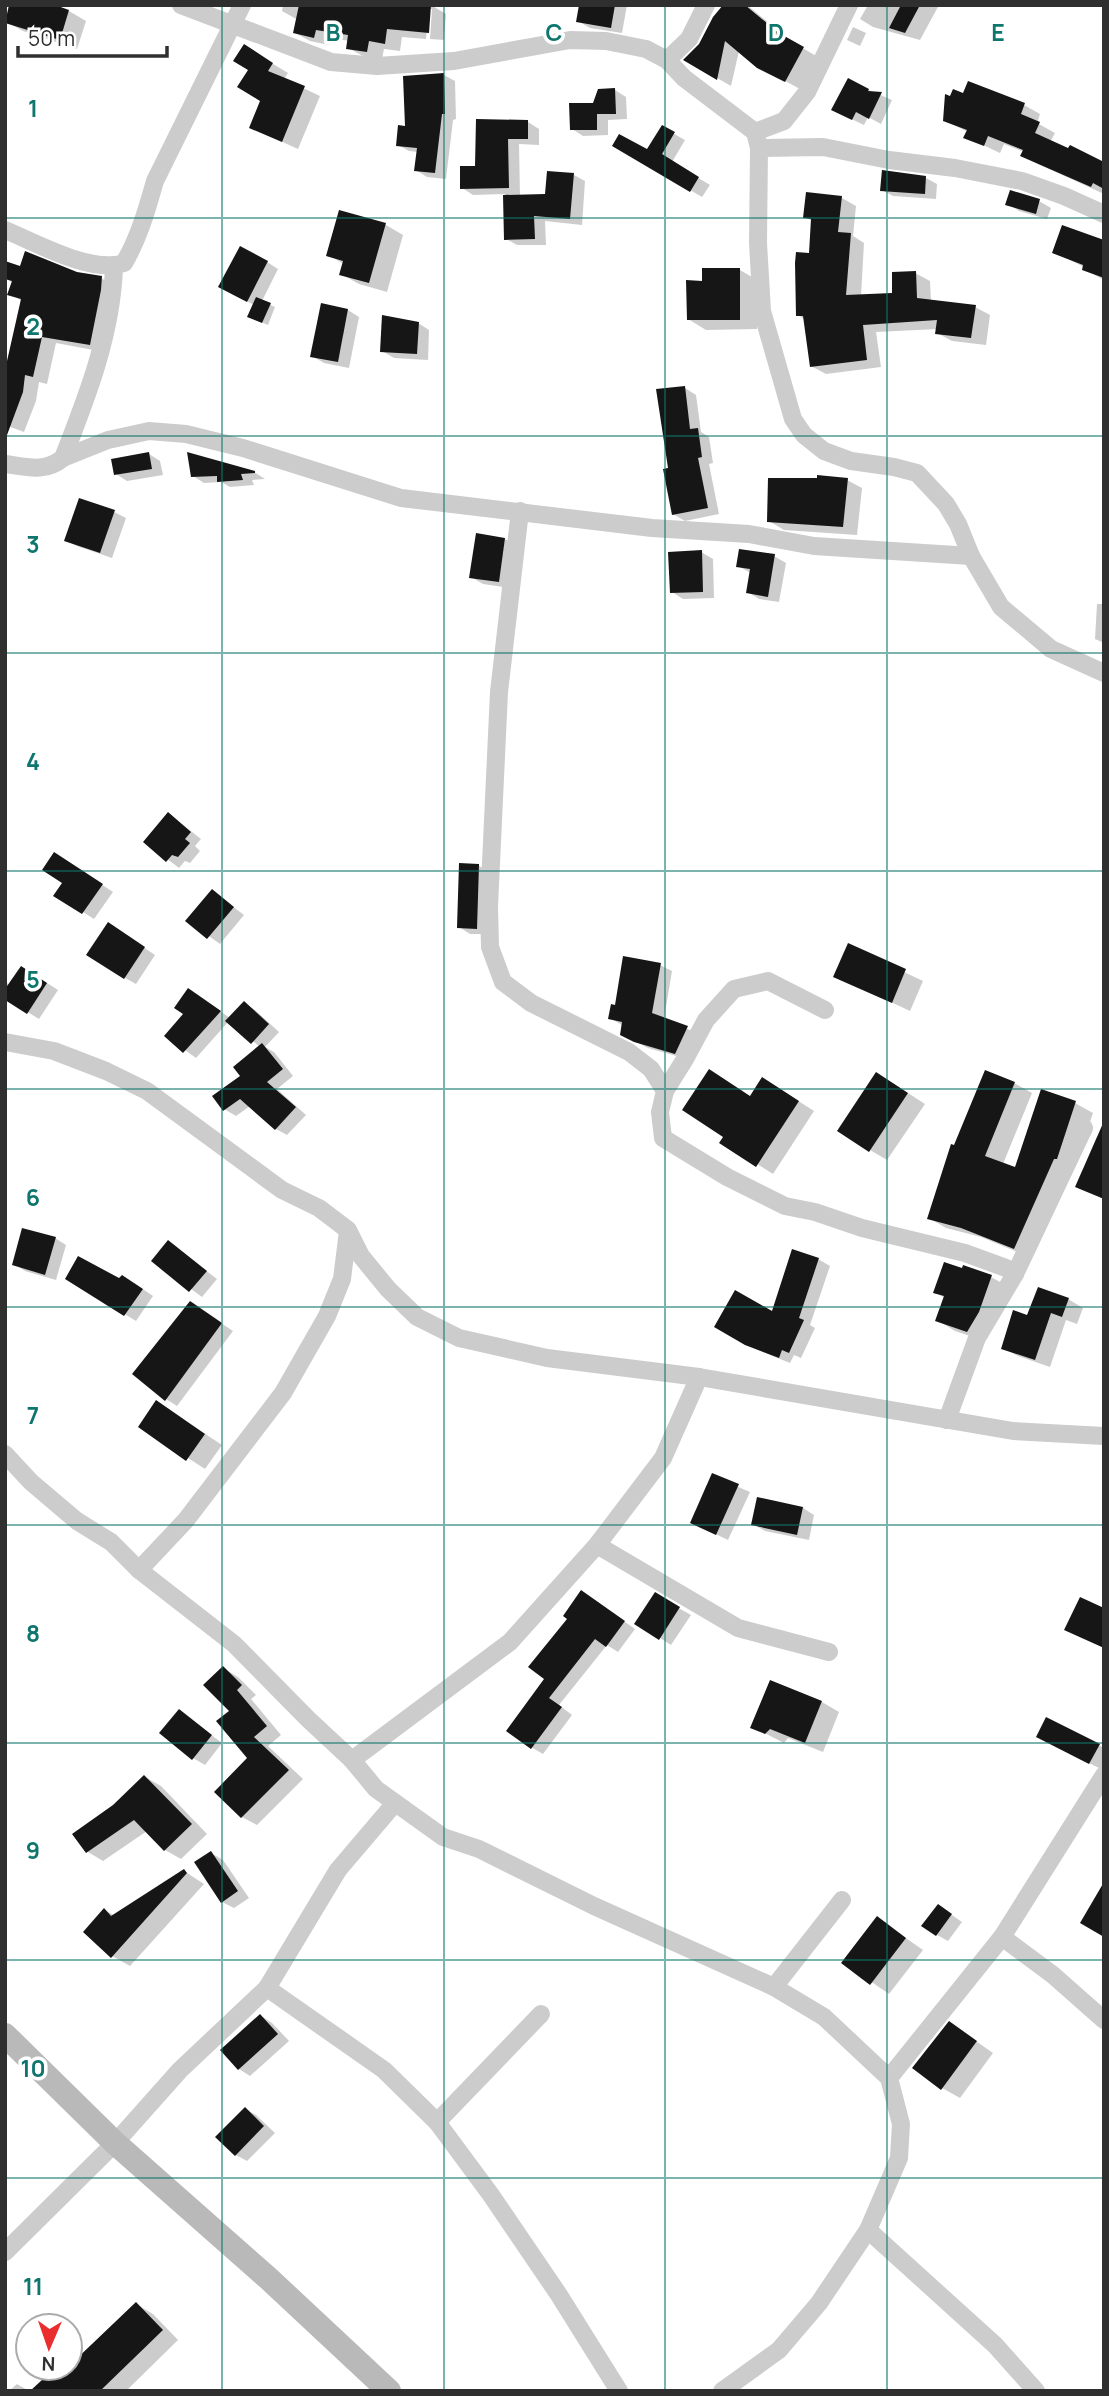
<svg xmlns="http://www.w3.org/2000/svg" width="1109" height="2396" font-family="Manrope,sans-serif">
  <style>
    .shadow { fill: #0003 }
    .building { fill: #161616 }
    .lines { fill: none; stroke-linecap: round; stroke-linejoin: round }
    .minor { stroke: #ccc; stroke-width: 18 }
    .secondary { stroke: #b9b9b9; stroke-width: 24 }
    .grid { fill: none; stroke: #0f766e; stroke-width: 2; stroke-opacity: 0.55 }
    .grid-label { font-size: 23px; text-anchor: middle; font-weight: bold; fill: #0f766e; stroke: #fff; stroke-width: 7; stroke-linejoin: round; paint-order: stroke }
  </style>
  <rect width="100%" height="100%" fill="#fff"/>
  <g class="shadow">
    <polygon points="283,5 431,5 446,14 444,40 430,39 432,9 429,9 426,39 402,37 400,51 384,49 382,59 363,56 348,48 349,41 331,38 329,45 310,41 295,33 298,20 282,11"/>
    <polygon points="581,5 627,5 622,33 590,28 578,21"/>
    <polygon points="725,5 747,5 792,42 818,57 800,89 774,75 739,51 731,86 686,60 700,46"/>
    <polygon points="868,5 939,5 920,40 873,27 860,19"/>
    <polygon points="69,11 86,21 77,49 23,31 5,21"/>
    <polygon points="853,27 866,33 860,46 847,40"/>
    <polygon points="260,56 288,73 284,79 320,96 298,149 251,128 262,100"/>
    <polygon points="444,75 455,81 456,119 453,120 446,179 427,177 416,170 418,152 409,151 398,145 407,127"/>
    <polygon points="848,81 892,100 881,124 868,117 864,125 845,116"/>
    <polygon points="969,83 1024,105 1040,114 1037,123 1055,133 1050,142 1104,164 1104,194 1038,164 1022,155 1024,152 1004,144 1000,153 966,137 968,132 944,120 964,95"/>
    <polygon points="615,90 626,97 627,119 608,120 608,135 583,136 572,129 595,105"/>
    <polygon points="478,121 528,122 539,129 539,145 519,144 520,196 547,195 574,175 585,181 582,225 545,221 546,245 517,245 506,239 505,194 473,195 462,188 477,167"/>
    <polygon points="662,127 685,140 672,162 710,185 702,197 615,146 648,152"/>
    <polygon points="926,178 937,184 936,199 893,196 882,190"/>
    <polygon points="842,198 856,206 853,236 864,243 861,296 894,294 915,273 930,281 931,301 975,307 990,315 986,345 952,341 937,333 938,329 876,332 881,367 826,374 811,366 806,320 798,315 810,255 813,221 805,217"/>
    <polygon points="1039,201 1051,208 1047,219 1019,211 1008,204"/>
    <polygon points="341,212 386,225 403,235 387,292 359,284 341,274 344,264 328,255"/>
    <polygon points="1104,242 1104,280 1084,269 1084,267 1054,252"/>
    <polygon points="267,262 278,269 262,301 275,307 268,325 254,319 254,305 232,293"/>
    <polygon points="21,269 101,278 115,286 104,352 56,343 47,384 39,382 36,401 24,432 5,425 5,370 22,301 10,294 13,283 5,278"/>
    <polygon points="740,270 757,280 757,329 706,330 688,319 704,282"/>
    <polygon points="322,305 348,310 359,317 349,368 324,363 312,356"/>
    <polygon points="418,323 429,330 428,360 394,358 382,351"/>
    <polygon points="685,388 696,395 701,432 709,437 713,463 709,464 719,514 685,521 673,514 670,470"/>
    <polygon points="149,454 160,461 163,475 127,481 116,474"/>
    <polygon points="254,472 265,479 252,480 254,485 230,487 221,482 204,483 193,476"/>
    <polygon points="847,480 862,488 857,535 784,530 769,521"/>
    <polygon points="114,512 126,518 112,558 77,546 66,540"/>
    <polygon points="505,539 516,546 510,588 483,584 471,577"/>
    <polygon points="701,552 713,559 714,598 683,599 672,592"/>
    <polygon points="774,556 786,563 779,602 759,599 748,592 751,573 738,566"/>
    <polygon points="1097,604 1104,604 1104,643 1095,639"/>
    <polygon points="169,814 201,839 195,846 200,851 190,863 185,861 179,868 145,842"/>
    <polygon points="66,861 113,892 94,919 56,895 64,882"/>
    <polygon points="479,866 490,872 488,934 470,934 459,927"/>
    <polygon points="212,891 244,915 220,944 188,921"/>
    <polygon points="119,931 155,955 136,984 125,978"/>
    <polygon points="849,946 923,981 910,1011 835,976"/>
    <polygon points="660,965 672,971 664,1019 699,1034 687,1059 648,1048 634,1041 622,1025 610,1018 616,1007"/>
    <polygon points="33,974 58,990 39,1019 8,1000 5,1004 5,982 10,985"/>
    <polygon points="200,997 230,1018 244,1003 255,1010 279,1032 265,1047 274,1052 293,1076 277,1089 306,1115 287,1135 276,1129 250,1106 236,1116 224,1109 260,1047 229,1021 196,1058 166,1036"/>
    <polygon points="1014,1083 1032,1093 1003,1164 1016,1169 1075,1103 1093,1113 1074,1168 1032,1258 981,1237 946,1228 929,1218 955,1147"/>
    <polygon points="894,1084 925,1104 887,1160 870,1150"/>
    <polygon points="778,1088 814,1111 773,1174 722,1142 751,1098"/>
    <polygon points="55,1238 66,1245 56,1280 25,1271 14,1264"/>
    <polygon points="168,1242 217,1279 202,1297 153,1261"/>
    <polygon points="818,1259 830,1266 810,1325 815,1328 801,1358 794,1355 790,1363 758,1350 716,1326 773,1314"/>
    <polygon points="964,1267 991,1277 1009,1287 985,1341 955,1331 937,1320 945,1298 935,1292"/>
    <polygon points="67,1279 120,1281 134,1283 153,1296 136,1321"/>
    <polygon points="1068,1299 1083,1308 1077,1324 1066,1320 1050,1367 1018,1356 1003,1348 1028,1317"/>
    <polygon points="191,1303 233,1331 177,1406 166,1399"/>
    <polygon points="157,1402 222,1445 205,1469 140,1427"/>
    <polygon points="713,1476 750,1492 728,1540 703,1528"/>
    <polygon points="758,1499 803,1508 814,1515 809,1540 765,1531 753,1524"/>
    <polygon points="655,1595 691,1615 671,1645 660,1638"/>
    <polygon points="593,1599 635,1629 618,1652 607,1645 559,1705 572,1715 543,1754 531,1747 546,1679 569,1619"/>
    <polygon points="223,1668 238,1677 256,1695 251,1699 281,1735 268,1746 303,1779 257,1825 242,1817 249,1758 232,1711"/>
    <polygon points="771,1682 822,1702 839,1712 823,1752 788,1738 784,1743 753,1727"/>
    <polygon points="179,1711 222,1743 205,1765 193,1758"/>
    <polygon points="1047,1719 1104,1748 1104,1764 1101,1769 1049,1743"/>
    <polygon points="145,1777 161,1786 207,1834 181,1859 165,1850 147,1831 103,1861 88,1852 75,1834 114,1806"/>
    <polygon points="211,1853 223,1860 249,1898 234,1908 222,1902"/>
    <polygon points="184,1871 204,1884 130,1966 112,1956 105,1910 115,1916"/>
    <polygon points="949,1913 962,1922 948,1941 937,1935"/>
    <polygon points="877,1918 923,1950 889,1994 844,1963"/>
    <polygon points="261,2016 272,2023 289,2041 250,2076 239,2069"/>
    <polygon points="950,2023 993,2053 960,2098 942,2088"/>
    <polygon points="245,2109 256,2115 275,2133 247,2161 236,2155"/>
    <polygon points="136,2304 153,2314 178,2340 126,2391 33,2391 58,2368 70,2368 70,2363 73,2365"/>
    <polygon points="17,2384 29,2391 9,2391"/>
  </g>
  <g class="building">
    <polygon points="9,5 55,5 69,10 60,40 5,23"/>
    <polygon points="299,5 431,5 429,33 387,29 385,44 369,41 367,52 346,49 348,35 316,30 314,38 293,33"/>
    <polygon points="579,5 615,5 611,28 576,22"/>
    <polygon points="723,5 745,5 779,33 804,47 785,82 757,68 725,41 717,80 683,60 699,44 713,17"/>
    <polygon points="901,5 920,5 905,33 889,28"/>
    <polygon points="244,44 273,63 268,71 305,86 282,142 249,128 260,101 237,87 248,70 233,61"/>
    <polygon points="444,73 445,114 442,114 435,173 414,171 417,148 396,146 398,125 405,126 403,76"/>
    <polygon points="848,78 869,89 868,91 882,92 869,119 856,112 852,120 831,110"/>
    <polygon points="968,81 1025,103 1021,114 1040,122 1035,133 1068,148 1070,145 1104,162 1104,189 1093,183 1091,187 1020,156 1023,150 988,136 984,146 963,138 967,130 943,121 945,94 950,96 953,89 963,93"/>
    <polygon points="615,88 616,114 597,114 597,130 570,130 569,103 593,103 598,89"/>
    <polygon points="476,119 528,120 528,139 508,139 509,188 460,189 460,166 475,166"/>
    <polygon points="662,125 675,132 662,154 699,177 690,192 612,146 619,134 647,149"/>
    <polygon points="882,170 926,176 925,194 880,191"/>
    <polygon points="547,171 574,173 570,219 534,216 535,239 504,240 503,195 545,194"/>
    <polygon points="1010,190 1040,199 1036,214 1005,205"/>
    <polygon points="806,192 842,196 838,232 851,233 846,295 892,293 892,272 916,271 917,298 976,305 971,338 935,334 937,320 863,325 867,360 810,367 803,316 796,316 795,263 796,252 809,253 811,219 803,218"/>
    <polygon points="339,210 386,223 369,283 339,275 343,261 326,256"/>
    <polygon points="1062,225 1104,240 1104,278 1082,270 1083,265 1052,253"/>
    <polygon points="240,246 268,261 247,302 218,287"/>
    <polygon points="25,251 77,272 102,276 101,290 90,345 42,337 33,377 25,375 23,392 7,435 5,370 21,299 7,295 12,281 5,279 5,261 20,266"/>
    <polygon points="702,268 740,268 740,320 687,320 686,280 702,281"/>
    <polygon points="256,297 271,303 262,323 247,317"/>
    <polygon points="321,303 348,309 338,362 310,357"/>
    <polygon points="382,315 419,322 417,354 380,352"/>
    <polygon points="685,386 690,429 698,428 702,457 698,458 708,508 672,515 663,469 668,468 656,389"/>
    <polygon points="149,452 152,469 114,475 111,459"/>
    <polygon points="187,452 255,471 255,473 241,474 243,480 217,482 217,476 191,477"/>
    <polygon points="817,475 848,478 843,527 767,522 768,478 817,478"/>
    <polygon points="79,498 115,510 100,553 64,541"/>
    <polygon points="476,533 505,538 499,582 469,578"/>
    <polygon points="739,549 775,554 768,597 746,593 750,569 736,567"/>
    <polygon points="702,550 703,592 670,593 668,552"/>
    <polygon points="168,812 191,832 185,839 190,843 178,857 172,855 166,862 143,842"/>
    <polygon points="54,852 103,884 82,914 53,896 62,883 42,870"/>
    <polygon points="459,863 479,864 477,929 457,928"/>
    <polygon points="212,889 234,907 207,939 185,921"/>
    <polygon points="108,922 145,947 124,979 86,955"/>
    <polygon points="848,943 906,969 892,1003 833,977"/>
    <polygon points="623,956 661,963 652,1013 688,1026 675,1054 634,1042 620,1035 622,1022 608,1019 611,1004 615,1005"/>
    <polygon points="21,966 47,983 27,1014 5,1000 5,989"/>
    <polygon points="188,988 221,1011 183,1053 164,1036 183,1014 174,1008"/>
    <polygon points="244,1001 269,1024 251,1044 225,1021"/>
    <polygon points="262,1043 283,1069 267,1082 296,1107 275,1130 240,1099 223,1111 212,1096 240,1076 233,1067"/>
    <polygon points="709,1069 750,1096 762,1077 799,1101 756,1167 719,1143 723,1137 682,1110"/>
    <polygon points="985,1070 1015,1082 985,1156 1015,1167 1041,1089 1076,1101 1057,1159 1054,1159 1014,1249 961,1228 927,1219 951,1144 954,1145"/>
    <polygon points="876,1072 908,1093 869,1152 837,1131"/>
    <polygon points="1104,1121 1104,1199 1075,1187"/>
    <polygon points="22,1228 56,1237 45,1275 12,1265"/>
    <polygon points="168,1240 207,1271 189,1292 151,1261"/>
    <polygon points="792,1249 819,1258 799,1318 804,1320 789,1353 782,1350 779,1358 745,1345 714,1327 735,1290 772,1311"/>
    <polygon points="78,1256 119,1278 122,1275 143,1289 124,1316 65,1279"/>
    <polygon points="944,1262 962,1268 963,1265 992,1275 979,1312 967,1332 935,1321 944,1296 933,1293"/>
    <polygon points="1038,1287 1069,1298 1062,1317 1051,1313 1035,1360 1001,1349 1013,1310 1027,1315"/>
    <polygon points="190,1301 222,1323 165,1401 132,1374"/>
    <polygon points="156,1400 205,1434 186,1461 138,1427"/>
    <polygon points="712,1473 739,1484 716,1535 690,1523"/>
    <polygon points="757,1497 803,1507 797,1535 751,1525"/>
    <polygon points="581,1590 625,1621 606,1647 595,1639 549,1698 562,1707 531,1749 506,1731 544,1679 528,1667 567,1619 563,1616"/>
    <polygon points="655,1592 680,1607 659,1640 634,1624"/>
    <polygon points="1080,1597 1104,1608 1104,1648 1064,1630"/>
    <polygon points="223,1666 242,1685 237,1690 267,1726 254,1737 289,1770 241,1818 214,1792 247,1758 216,1721 229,1711 203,1685"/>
    <polygon points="770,1680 822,1701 805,1743 770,1729 765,1734 750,1728"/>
    <polygon points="179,1709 212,1735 192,1760 159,1733"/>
    <polygon points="1046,1717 1100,1744 1089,1764 1036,1737"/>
    <polygon points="144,1775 192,1824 164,1851 134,1820 86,1853 72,1834 113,1805"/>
    <polygon points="211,1851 238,1891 221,1903 194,1862"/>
    <polygon points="184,1869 187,1873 111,1958 83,1932 104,1908 111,1916"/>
    <polygon points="1104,1882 1104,1937 1080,1923"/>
    <polygon points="938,1904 952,1914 936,1936 921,1926"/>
    <polygon points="877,1916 906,1938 870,1985 841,1963"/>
    <polygon points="260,2014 278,2034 238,2070 220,2050"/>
    <polygon points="949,2021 977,2041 941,2090 912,2068"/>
    <polygon points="245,2107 264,2126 235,2156 215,2137"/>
    <polygon points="136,2302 163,2330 100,2391 30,2391 55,2368 70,2368 70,2365"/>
  </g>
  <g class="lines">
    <g class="minor">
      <polyline points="181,5 331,62 377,66 454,61 570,40 606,41 646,49 667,60 684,78 755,132 759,148 758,243 762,311 793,419 804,435 824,451 851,461 894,467 917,473 946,504 958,524 971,556 1001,607 1051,649 1104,673"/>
      <polyline points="667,60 689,39 706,5"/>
      <polyline points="755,132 784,121 807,92 849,5"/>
      <polyline points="759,148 823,147 889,160 955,168 1022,181 1064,196 1104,214"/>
      <path d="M5,230C37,243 91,274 124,263C139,238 147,209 155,181L242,5"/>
      <polyline points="63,458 108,440 149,431 186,434 243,448 401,498 652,528 749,534 814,546 971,556"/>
      <path d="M5,464C27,467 45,473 63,458C87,397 112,333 114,267"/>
      <polyline points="520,511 499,692 489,906 490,947 503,982 531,1003 629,1052 651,1069 665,1091 660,1112 663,1138 727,1177 785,1206 815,1212 862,1228 965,1253 1006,1268 1015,1274"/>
      <polyline points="5,1042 54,1051 106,1071 147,1091 282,1190 319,1208 348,1230 361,1256 388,1289 417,1317 459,1338 547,1358 699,1377 1013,1431 1104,1436"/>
      <polyline points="665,1091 685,1059 706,1020 734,989 768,981 825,1010"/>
      <polyline points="947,1420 977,1338 1015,1274 1084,1128"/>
      <polyline points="5,1454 31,1482 77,1521 111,1542 139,1570 234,1644 308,1719 352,1760 376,1789 443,1837 479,1849 594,1906 774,1987 824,2017 889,2078 901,2124 899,2158 868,2230 819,2303 779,2350 722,2391"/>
      <polyline points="597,1545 738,1628 829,1652"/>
      <polyline points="139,1570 186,1520 283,1393 327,1316 342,1279 348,1231"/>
      <polyline points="352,1760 510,1642 597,1545 663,1458 699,1377"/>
      <polyline points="1002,1937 1053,1975 1104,2020"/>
      <polyline points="774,1987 842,1900"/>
      <polyline points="267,1988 338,1870 395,1803"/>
      <polyline points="889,2078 1002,1937 1104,1775"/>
      <polyline points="437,2122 541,2014"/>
      <polyline points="868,2230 995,2345 1036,2391"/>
      <polyline points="5,2252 115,2143 180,2070 267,1988 384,2070 437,2122 491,2195 559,2295 619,2391"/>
    </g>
    <polyline class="secondary" points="5,2035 115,2143 268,2278 389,2391"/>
  </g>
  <path class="grid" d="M222,5V2391M444,5V2391M665,5V2391M887,5V2391M5,218H1104M5,436H1104M5,653H1104M5,871H1104M5,1089H1104M5,1307H1104M5,1525H1104M5,1743H1104M5,1960H1104M5,2178H1104"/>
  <g class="grid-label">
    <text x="333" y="41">B</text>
    <text x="554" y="41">C</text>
    <text x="776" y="41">D</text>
    <text x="998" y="41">E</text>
    <text x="33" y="117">1</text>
    <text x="33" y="335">2</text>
    <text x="33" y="553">3</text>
    <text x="33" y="770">4</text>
    <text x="33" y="988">5</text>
    <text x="33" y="1206">6</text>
    <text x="33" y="1424">7</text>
    <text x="33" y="1642">8</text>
    <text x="33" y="1859">9</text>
    <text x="33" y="2077">10</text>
    <text x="33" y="2295">11</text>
  </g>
  <rect width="1109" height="2396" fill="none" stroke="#2f2f2f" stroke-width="14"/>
  <g transform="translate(49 2347) rotate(182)"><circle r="33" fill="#ffffff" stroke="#acacac" stroke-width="2"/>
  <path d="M0-5L12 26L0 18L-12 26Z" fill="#ea2e2d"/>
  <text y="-10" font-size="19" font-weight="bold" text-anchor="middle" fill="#2f2f2f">N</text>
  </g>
  <path d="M18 46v10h149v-10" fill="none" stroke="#2f2f2f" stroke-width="3.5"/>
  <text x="28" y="46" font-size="21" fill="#2f2f2f" stroke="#ffffff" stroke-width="5" paint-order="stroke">50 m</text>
</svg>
